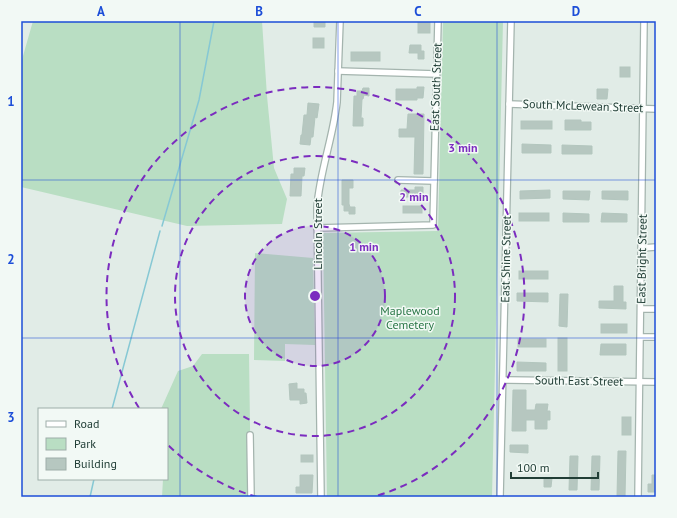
<svg xmlns="http://www.w3.org/2000/svg" width="677" height="518" font-family="'PT Sans',sans-serif">
  <style>
    .green { fill: #b9dec3 }
    .lines { fill: none; stroke-linecap: round; stroke-linejoin: round }
    .stream { stroke: #86c8d4; stroke-width: 1.5 }
    .building { fill: #b6c7c0; stroke: #b3c6be }
    .street-casing { stroke: #a4b4ae; stroke-width: 8 }
    .street { stroke: #fff; stroke-width: 5.5 }
    .grid { fill: none; stroke: #1d4ed8; stroke-width: 1; stroke-opacity: 0.55 }
    .ring { fill: none; stroke: #7b2cbf; stroke-width: 2; stroke-dasharray: 7 5 }
    .labels { text-anchor: middle; stroke-width: 3; stroke-linejoin: round; paint-order: stroke }
    .street-label { font-size: 12px; fill: #213e36; stroke: #f2f9f5 }
    .park-label { font-size: 12px; fill: #297646; stroke: #f2f9f5 }
    .centre { fill: #7b2cbf; stroke: #f2f9f5; stroke-width: 2 }
    .ring-label { font-size: 12px; text-anchor: middle; font-weight: bold; fill: #7b2cbf; stroke: #f2f9f5; stroke-width: 3; stroke-linejoin: round; paint-order: stroke }
    .neatline { fill: none; stroke: #1d4ed8; stroke-width: 1.5 }
    .grid-label { font-size: 13px; text-anchor: middle; font-weight: bold; fill: #1d4ed8 }
  </style>
  <rect width="100%" height="100%" fill="#e1ece7"/>
  <g class="green">
    <polygon points="33,21 262,21 267,96 274,168 287,199 282,224 187,226 21,187 21,63"/>
    <polygon points="443,21 503,21 492,497 327,497 323,233 438,231"/>
    <polygon points="255,253 313,258 315,345 285,344 285,361 254,360"/>
    <polygon points="202,354 249,354 251,497 162,497 163,479 167,479 167,409 161,409 178,371 193,366"/>
  </g>
  <g class="lines">
    <g class="stream">
      <polyline points="162,226 199,100 214,21"/>
      <polyline points="112,409 160,231"/>
      <polyline points="90,497 94,479"/>
    </g>
  </g>
  <g class="building">
    <polygon points="314,21 325,22 325,27 314,27"/>
    <rect x="418" y="21" width="12" height="12"/>
    <rect x="313" y="38" width="11" height="10"/>
    <polygon points="410,45 421,45 421,51 424,51 424,59 418,59 418,53 409,53"/>
    <rect x="351" y="52" width="29" height="9"/>
    <rect x="620" y="67" width="10" height="10"/>
    <polygon points="417,87 424,87 423,98 417,98 417,100 396,100 396,89 417,89"/>
    <polygon points="363,88 369,88 369,96 364,95 363,99 362,99 361,118 363,118 363,126 353,126 354,96 357,96 357,91 362,91"/>
    <polygon points="597,89 608,89 607,99 597,99"/>
    <polygon points="308,103 319,104 317,118 315,117 313,137 311,137 310,145 300,144 301,135 302,135 304,115 307,115"/>
    <polygon points="408,114 424,114 423,174 414,174 415,137 399,137 399,129 407,129"/>
    <polygon points="565,120 581,120 581,122 591,122 591,130 565,130"/>
    <rect x="521" y="121" width="31" height="8"/>
    <polygon points="522,144 551,145 551,153 522,153"/>
    <polygon points="562,145 592,146 592,154 562,154"/>
    <polygon points="294,168 305,168 304,176 302,176 301,196 290,196 291,174 294,174"/>
    <polygon points="342,180 353,180 353,188 349,188 349,204 350,207 355,207 355,214 349,214 349,211 344,211 344,205 342,205"/>
    <polygon points="415,187 423,187 423,197 401,197 401,190 415,190"/>
    <polygon points="550,190 550,198 520,199 520,191"/>
    <polygon points="563,191 590,191 589,200 563,199"/>
    <polygon points="602,191 628,191 628,200 602,199"/>
    <rect x="403" y="206" width="19" height="7"/>
    <rect x="519" y="213" width="30" height="8"/>
    <polygon points="563,213 589,214 589,222 563,222"/>
    <polygon points="602,213 627,214 627,222 601,222"/>
    <rect x="519" y="271" width="29" height="8"/>
    <polygon points="614,286 623,286 623,302 626,302 626,309 599,308 599,301 614,301"/>
    <polygon points="517,293 548,293 548,302 517,301"/>
    <polygon points="560,294 568,294 567,327 559,326"/>
    <rect x="601" y="324" width="26" height="9"/>
    <rect x="558" y="338" width="9" height="33"/>
    <rect x="518" y="339" width="28" height="8"/>
    <polygon points="601,344 626,344 626,355 600,355"/>
    <polygon points="517,362 546,363 546,371 517,371"/>
    <polygon points="297,383 297,389 304,389 304,393 306,393 307,403 300,404 300,400 290,400 289,384"/>
    <polygon points="513,390 526,390 526,410 535,410 536,404 548,404 547,411 550,411 550,420 547,420 547,429 535,429 535,420 526,420 526,431 512,431"/>
    <rect x="622" y="417" width="9" height="18"/>
    <polygon points="510,445 528,445 528,453 510,452"/>
    <polygon points="618,451 626,451 625,497 617,497"/>
    <rect x="301" y="455" width="12" height="7"/>
    <polygon points="570,456 578,456 577,490 569,490"/>
    <polygon points="592,456 600,456 599,490 591,490"/>
    <polygon points="300,475 313,475 312,493 296,493 296,487 300,487"/>
    <polygon points="652,475 656,475 656,492 648,492 648,484 652,484"/>
    <polygon points="544,478 552,478 551,487 544,487"/>
  </g>
  <g class="lines">
    <defs>
      <g id="street">
        <polyline points="338,71 436,74"/>
        <polyline points="509,104 656,109"/>
        <polyline points="398,180 434,181"/>
        <polyline points="317,228 433,225 438,21"/>
        <polyline points="642,248 656,247"/>
        <polyline points="642,309 656,309"/>
        <polyline points="641,337 656,337"/>
        <polyline points="503,380 656,382"/>
        <polyline points="250,435 251,497"/>
        <path d="M321,497L317,207C320,170 333,138 337,102L340,21"/>
        <polyline points="500,497 511,21"/>
        <polyline points="638,497 644,21"/>
      </g>
    </defs>
    <use href="#street" class="street-casing"/>
    <use href="#street" class="street"/>
  </g>
  <path class="grid" d="M180,21V497M338,21V497M497,21V497M21,180H656M21,338H656"/>
  <circle cx="315" cy="296" r="70" fill="#7b2cbf" fill-opacity=".12"/>
  <g class="ring">
    <circle cx="315" cy="296" r="70"/>
    <circle cx="315" cy="296" r="140"/>
    <path d="M257 497A209 209 0 0 1 167 444M139 408A209 209 0 1 1 373 497"/>
  </g>
  <g class="labels">
    <g class="street-label">
      <text transform="translate(436 87) rotate(-88)" y="4">East South Street</text>
      <text transform="translate(583 106) rotate(2)" y="4">South McLewean Street</text>
      <text transform="translate(318 234) rotate(-90)" y="4">Lincoln Street</text>
      <text transform="translate(506 259) rotate(-89)" y="4">East Shine Street</text>
      <text transform="translate(642 259) rotate(-89)" y="4">East Bright Street</text>
      <text transform="translate(579 381) rotate(1)" y="4">South East Street</text>
    </g>
    <g class="park-label">
      <text x="410" y="315">Maplewood<tspan x="410" dy="14">Cemetery</tspan></text>
    </g>
  </g>
  <circle cx="315" cy="296" r="6" class="centre"/>
  <g class="ring-label">
    <text x="463" y="152">3 min</text>
    <text x="414" y="201">2 min</text>
    <text x="364" y="251">1 min</text>
  </g>
  <rect width="677" height="518" fill="none" stroke="#f2f9f5" stroke-width="44"/>
  <rect x="38" y="408" width="130" height="72" fill="#f2f9f5" stroke="#9eaea9"/>
  <rect x="46" y="421" width="20" height="6" fill="#ffffff" stroke="#9eaea9"/>
  <text x="74" y="428" font-size="12" fill="#213e36">Road</text>
  <rect x="46" y="438" width="20" height="12" fill="#b9dec3" stroke="#9eaea9"/>
  <text x="74" y="448" font-size="12" fill="#213e36">Park</text>
  <rect x="46" y="458" width="20" height="12" fill="#b6c7c0" stroke="#9eaea9"/>
  <text x="74" y="468" font-size="12" fill="#213e36">Building</text>
  <path d="M511 472v6h87v-6" fill="none" stroke="#213e36" stroke-width="2"/>
  <text x="517" y="472" font-size="12" fill="#213e36" stroke="#f2f9f5" stroke-width="3" paint-order="stroke">100 m</text>
  <rect x="22" y="22" width="633" height="474" class="neatline"/>
  <g class="grid-label">
    <text x="101" y="16">A</text>
    <text x="259" y="16">B</text>
    <text x="418" y="16">C</text>
    <text x="576" y="16">D</text>
    <text x="11" y="106">1</text>
    <text x="11" y="264">2</text>
    <text x="11" y="422">3</text>
  </g>
</svg>
